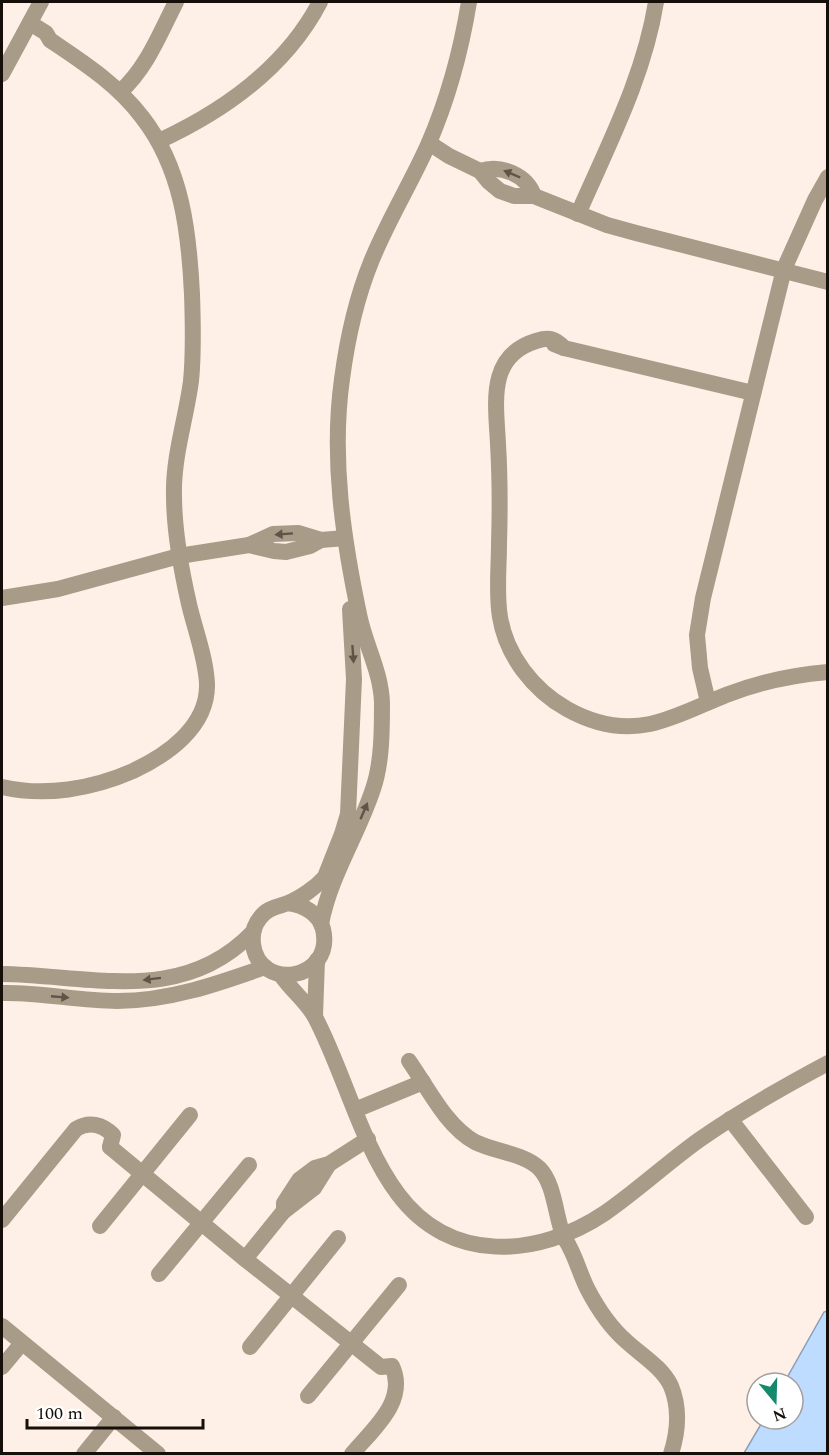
<svg xmlns="http://www.w3.org/2000/svg" width="829" height="1455" font-family="Spectral,serif">
  <style>
    .water { fill: #bddcff; stroke: #8b9eb5; stroke-width: 1.5 }
    .lines { fill: none; stroke-linecap: round; stroke-linejoin: round }
    .minor { stroke: #a89b87; stroke-width: 16 }
    .oneway { fill: #5f5448 }
  </style>
  <rect width="100%" height="100%" fill="#fff0e7"/>
  <polygon class="water" points="827,1311 827,1453 744,1453 764,1419 793,1419 793,1383 784,1383 824,1312"/>
  <g class="lines">
    <g class="minor">
      <polyline points="2,74 41,2"/>
      <path d="M120,92C147,68 160,33 176,2"/>
      <path d="M159,141C224,111 286,67 320,2"/>
      <polyline points="429,143 449,156 480,171 488,181 500,191 514,196 534,196 607,225 636,233 828,282"/>
      <path d="M480,171C501,164 527,175 534,196"/>
      <path d="M578,214C608,145 644,77 656,2"/>
      <polyline points="554,344 564,348 753,393"/>
      <path d="M564,348C555,338 549,337 536,341C487,356 496,403 498,444C500,478 500,511 499,544C499,568 496,593 500,617C506,655 533,690 567,709C592,723 621,730 650,724C677,718 701,705 726,695C759,682 793,675 828,672"/>
      <polyline points="249,545 274,551 286,552 310,546 321,540 345,538"/>
      <polyline points="2,598 58,589 179,556 249,545 273,534 298,533 321,540"/>
      <polyline points="708,702 700,668 697,635 703,598 784,269 815,200 828,177"/>
      <path d="M2,787C45,797 92,789 133,771C167,755 208,727 207,684C206,658 195,630 189,604C181,569 174,532 174,495C173,457 186,419 191,381C194,352 193,323 192,294C189,232 182,168 142,117C117,84 84,63 50,40L46,33L30,23"/>
      <path d="M288,903C303,905 319,913 323,929C335,980 259,993 253,944C252,934 254,925 260,918C267,908 277,907 288,903C301,898 316,887 325,877L342,834L348,814L354,679L350,609"/>
      <path d="M321,924C330,876 358,835 373,789C382,763 382,730 382,703C381,671 365,645 359,614C343,538 331,458 342,379C347,341 356,299 371,262C387,222 410,185 428,145C448,99 461,51 469,2"/>
      <path d="M2,974C91,975 182,1006 253,932"/>
      <path d="M281,975C291,990 306,1001 315,1017C344,1072 361,1145 398,1194C450,1264 538,1258 605,1213C638,1190 667,1163 699,1140C740,1111 783,1087 828,1063"/>
      <path d="M2,993C40,992 78,1001 117,1001C169,1001 217,984 265,967"/>
      <polyline points="315,1016 317,960"/>
      <path d="M409,1061C428,1088 446,1126 475,1142C495,1152 523,1153 539,1168C554,1183 555,1212 562,1232C563,1238 568,1242 570,1248C577,1261 581,1277 588,1290C598,1309 610,1327 626,1341C641,1355 662,1367 671,1386C680,1408 678,1432 671,1454"/>
      <polyline points="355,1110 423,1082"/>
      <polyline points="730,1119 806,1217"/>
      <path d="M110,1147L245,1259L381,1367L392,1366C408,1401 373,1429 352,1454"/>
      <polyline points="284,1211 284,1203 299,1180 315,1168 329,1164 368,1139"/>
      <path d="M2,1220L76,1129C89,1121 102,1124 113,1135L110,1147"/>
      <polyline points="100,1226 190,1115"/>
      <polyline points="245,1259 283,1212 314,1188 329,1164"/>
      <polyline points="159,1274 249,1165"/>
      <polyline points="2,1326 158,1454"/>
      <polyline points="250,1347 338,1238"/>
      <polyline points="2,1367 22,1343"/>
      <polyline points="308,1396 399,1285"/>
      <polyline points="84,1454 114,1417"/>
    </g>
  </g>
  <defs><path id="oneway-solid" d="M-6-.8H1V-3.2L6.5 0L1 3.2V.8H-6Z" transform="scale(1.5)"/></defs>
  <g class="oneway">
    <use href="#oneway-solid" transform="translate(512 174) rotate(-157)"/>
    <use href="#oneway-solid" transform="translate(284 534) rotate(176)"/>
    <use href="#oneway-solid" transform="translate(353 654) rotate(86)"/>
    <use href="#oneway-solid" transform="translate(364 811) rotate(-67)"/>
    <use href="#oneway-solid" transform="translate(152 979) rotate(173)"/>
    <use href="#oneway-solid" transform="translate(60 997) rotate(5)"/>
  </g>
  <rect width="829" height="1455" fill="none" stroke="#160e09" stroke-width="6"/>
  <g transform="translate(775 1401) rotate(161)"><circle r="28" fill="#ffffff" stroke="#a29f9d" stroke-width="1.5"/>
  <path d="M0-4.5L10 22L0 15L-10 22Z" fill="#158a6b"/>
  <text y="-9" font-size="16" font-weight="bold" text-anchor="middle" fill="#160e09">N</text>
  </g>
  <path d="M27 1419v9h176v-9" fill="none" stroke="#160e09" stroke-width="3"/>
  <text x="36" y="1419" font-size="18" fill="#160e09" stroke="#ffffff" stroke-width="4.5" paint-order="stroke">100 m</text>
</svg>
